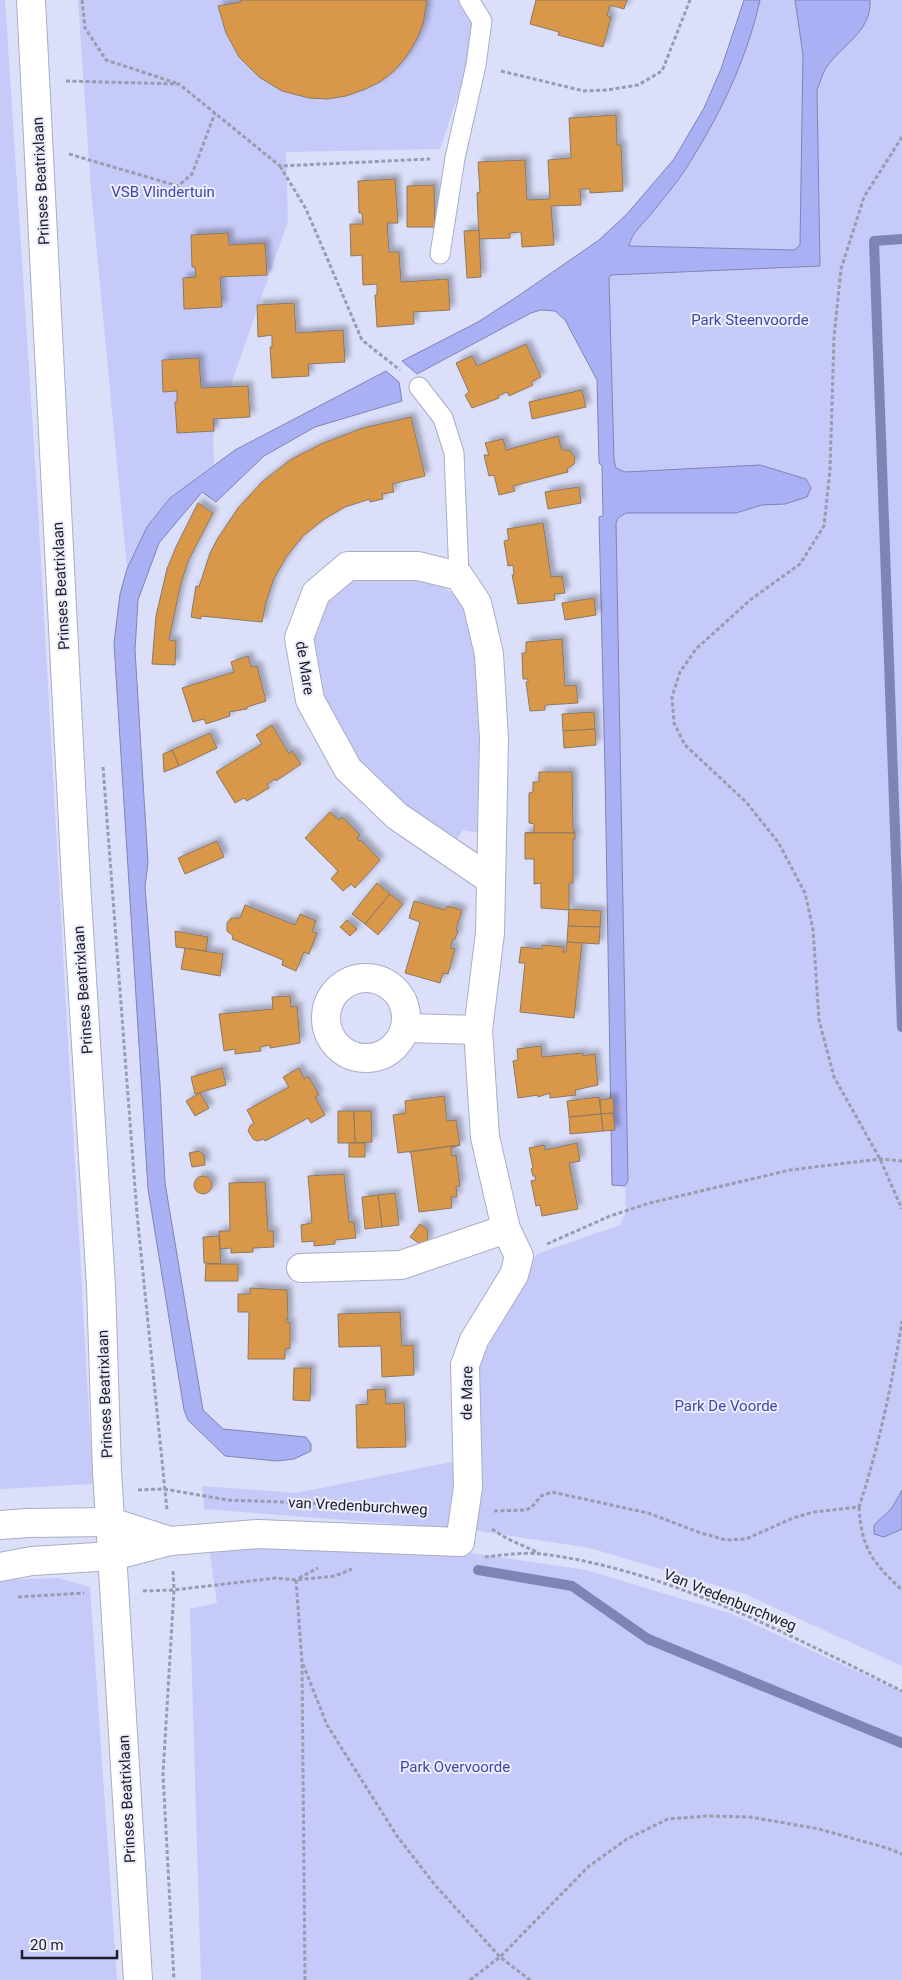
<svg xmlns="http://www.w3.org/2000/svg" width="902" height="1980" font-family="Roboto,sans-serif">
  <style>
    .green { fill: #c5caf8 }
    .water { fill: #aab0f4; stroke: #7f84b6 }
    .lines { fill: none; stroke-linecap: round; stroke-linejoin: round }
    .stream { stroke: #7f84b6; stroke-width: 10 }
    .building { fill: #d99849; stroke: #8a7965; filter: url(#shadow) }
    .service-casing { stroke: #aaadc6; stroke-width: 21 }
    .minor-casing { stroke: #aaadc6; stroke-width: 30 }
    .tertiary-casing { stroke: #aaadc6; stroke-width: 30 }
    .secondary-casing { stroke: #aaadc6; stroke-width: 30 }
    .path { stroke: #999cb0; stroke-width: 3; stroke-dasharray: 4 2.5; stroke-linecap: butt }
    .service { stroke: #fff; stroke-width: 19 }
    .minor { stroke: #fff; stroke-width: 28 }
    .tertiary { stroke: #fff; stroke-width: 28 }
    .secondary { stroke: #fff; stroke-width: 28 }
    .labels { text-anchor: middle; stroke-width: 4; stroke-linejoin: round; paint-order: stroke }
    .street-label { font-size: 15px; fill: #1c1d27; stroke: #ebedfd }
    .park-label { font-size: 15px; fill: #4844a6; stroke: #ebedfd }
  </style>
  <defs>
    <filter id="shadow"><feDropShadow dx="4.5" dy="-4.5" stdDeviation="2.5" flood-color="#0004"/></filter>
  </defs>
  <rect width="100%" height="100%" fill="#dbdff9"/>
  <g class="green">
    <polygon points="0,0 5,0 37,492 93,1484 0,1489"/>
    <polygon points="78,0 464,0 471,19 474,38 468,65 440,149 286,152 288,221 213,436 214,464 170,498 147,527 127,569 91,190"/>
    <polygon points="753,0 902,0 902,1666 745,1594 590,1548 473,1530 204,1509 202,1486 296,1493 476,1457 474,1410 480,1344 537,1254 620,1225 626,1212 596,273 710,115"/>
    <polygon points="357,578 434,581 459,598 470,615 476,637 481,699 480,833 463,830 450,849 366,773 317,700 313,646 316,628 326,598 338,587"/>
    <polygon points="207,1533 457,1551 586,1570 732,1614 902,1692 902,1980 201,1980 190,1609 217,1603"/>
    <polygon points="58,1578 90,1587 117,1980 0,1980 0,1580"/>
  </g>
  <g class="water">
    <path d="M744,0H760C746,62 719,117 685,170C675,185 663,199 652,213C643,224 632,232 629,246L794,250L800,245L803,55L795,0H870C872,32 841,45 826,68C822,74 820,83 817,90L820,266L611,275L609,278L614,460L616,468L625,472L760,465L806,479L811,488L807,497L785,504L762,505L736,513H626L618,518L616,523L628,1181L625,1186L612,1185L605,770L599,517L603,516L602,466L599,463L597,380L565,320L555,311L541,310L531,313L417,374L402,361L478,322L518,296L599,240L627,214L674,159L704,108L721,69Z"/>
    <polygon points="386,371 399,382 402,401 315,427 264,456 216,502 202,492 159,543 138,600 135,650 148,863 145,886 160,1084 165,1183 203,1410 223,1429 306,1437 311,1444 311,1451 294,1459 277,1461 225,1456 188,1420 184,1410 148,1189 114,643 120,594 127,569 147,527 170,498 235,450"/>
    <polygon points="902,1490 902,1529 884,1537 874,1534 874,1525 892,1508"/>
  </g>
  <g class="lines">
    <g class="stream">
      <polyline points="902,239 874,241 902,1027"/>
      <polyline points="478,1570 572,1586 648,1639 902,1743"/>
    </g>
  </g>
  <g class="building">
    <polygon points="241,0 427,0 423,24 416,41 406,57 394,71 380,82 363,90 346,96 328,99 309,98 282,91 259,77 239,57 226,33 218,6 241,2"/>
    <polygon points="536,0 627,0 624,9 610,5 607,16 611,17 603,47 558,35 559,32 530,24"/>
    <polygon points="616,115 617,145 621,145 623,191 590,193 590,189 580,189 581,205 551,206 554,245 522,247 521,232 510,233 510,238 479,239 477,193 480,192 478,162 525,160 527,200 550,199 548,160 571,158 569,118"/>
    <polygon points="395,179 398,223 387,223 389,252 399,252 401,282 448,279 450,310 413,312 414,324 377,327 375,295 377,295 377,284 363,285 362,255 351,256 350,224 363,224 362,213 359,213 358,181"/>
    <polygon points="434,185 435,227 407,227 407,186"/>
    <polygon points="479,230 481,277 467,278 464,231"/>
    <polygon points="228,233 229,245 265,243 267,275 220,277 222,307 184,309 183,278 196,277 195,267 192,267 191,235"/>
    <polygon points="294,303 296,333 343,330 345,362 308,364 309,376 272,378 270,347 272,347 272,335 258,337 257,305"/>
    <polygon points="526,344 541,377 531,382 533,385 509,396 507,392 498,396 499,398 472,408 465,395 469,392 456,363 472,356 477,366"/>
    <polygon points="199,358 201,388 248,386 250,417 213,419 214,431 177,433 175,402 177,402 177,391 163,392 162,360"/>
    <polygon points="582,390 586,407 532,419 529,402"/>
    <polygon points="411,417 425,476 392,484 394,492 382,494 383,499 370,502 370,499 345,507 323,520 303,536 287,556 274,578 266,602 262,622 201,616 201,619 191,617 196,586 199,587 210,553 218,538 238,508 262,482 290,460 321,444 363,428"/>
    <polygon points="558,436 562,450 569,450 575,457 574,464 567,469 568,472 513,486 515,491 499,495 494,475 489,476 484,455 489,455 485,443 503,439 506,450"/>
    <polygon points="579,487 581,503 548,509 545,492"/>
    <polygon points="198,503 213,513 188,561 180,587 169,640 176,641 175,665 152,664 156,616 167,569 176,547"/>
    <polygon points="543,523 551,577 562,576 565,593 554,594 555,600 518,604 512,575 514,575 513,565 508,566 504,541 509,540 507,529"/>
    <polygon points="594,598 596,615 565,620 562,603"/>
    <polygon points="562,639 565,686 576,685 578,703 545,705 545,710 530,711 526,682 528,682 528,679 523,679 522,653 526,653 526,642"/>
    <polygon points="248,656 251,667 257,666 266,701 247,707 247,709 229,712 230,716 206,724 204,719 193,722 182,688 234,672 231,662"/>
    <polygon points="594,712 595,729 563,731 562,714"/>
    <polygon points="272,725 289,754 292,751 301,764 276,781 275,779 267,784 269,788 247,801 244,798 235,803 216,772 262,744 256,735"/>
    <polygon points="595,729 596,745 564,748 563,731"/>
    <polygon points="210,733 217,748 179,766 172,750"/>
    <polygon points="172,750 179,766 164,772 163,754"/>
    <polygon points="539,772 572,772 573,831 575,831 575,833 525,833 534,832 534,824 529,823 529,793 533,792 533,782 539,782"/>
    <polygon points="330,812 339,820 342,817 360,835 357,838 359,841 361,840 380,860 355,888 351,884 343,891 331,879 338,871 305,838"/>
    <polygon points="525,833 575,833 575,839 573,839 573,883 569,883 569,910 541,908 541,883 534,884 534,859 525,859"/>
    <polygon points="217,841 224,857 185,874 178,858"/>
    <polygon points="377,883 390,894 365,924 352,914"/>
    <polygon points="390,894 403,904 378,935 365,924"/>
    <polygon points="414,901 445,910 447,906 462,910 456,930 458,931 455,939 453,939 450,948 455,949 448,974 443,973 440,983 405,973 420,922 409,918"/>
    <polygon points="245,905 295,925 300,914 316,921 312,932 317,933 309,954 304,952 296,971 282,965 283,960 232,939 233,936 227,931 227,923 231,918 240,918"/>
    <polygon points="569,909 601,911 600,927 568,926"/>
    <polygon points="347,920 357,929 350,936 340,927"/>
    <polygon points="568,926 600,927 599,944 567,942"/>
    <polygon points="175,931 208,937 206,951 176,947"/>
    <polygon points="567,942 582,943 574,1018 520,1012 525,963 519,963 521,947 542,949 542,945 564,947 563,952 566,952"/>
    <polygon points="185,948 223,954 220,976 181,969"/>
    <polygon points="290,996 291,1007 297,1006 300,1043 270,1048 270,1045 260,1047 261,1051 235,1054 235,1049 224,1051 219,1014 273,1009 272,997"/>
    <polygon points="541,1046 542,1057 583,1053 583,1056 595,1054 598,1085 575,1090 576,1095 550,1098 550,1093 538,1097 538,1095 518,1098 513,1061 518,1060 517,1049"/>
    <polygon points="222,1068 226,1085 195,1094 191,1077"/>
    <polygon points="299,1068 304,1079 308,1076 319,1095 315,1097 325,1115 311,1123 308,1118 265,1141 264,1139 257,1141 253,1139 248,1131 250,1126 254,1123 247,1110 289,1087 283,1077"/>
    <polygon points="200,1093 209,1108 195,1116 186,1101"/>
    <polygon points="444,1096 447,1121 456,1120 460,1145 398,1153 393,1115 406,1113 405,1101"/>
    <polygon points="599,1097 601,1114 569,1117 567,1101"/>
    <polygon points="613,1098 614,1113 601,1114 600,1100"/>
    <polygon points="338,1111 354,1111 355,1143 338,1143"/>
    <polygon points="354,1111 371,1111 372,1142 355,1143"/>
    <polygon points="613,1113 615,1130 603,1131 601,1114"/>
    <polygon points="601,1114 603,1131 570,1134 569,1117"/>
    <rect x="349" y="1143" width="16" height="14"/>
    <polygon points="577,1143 580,1161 569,1163 578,1209 542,1216 540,1205 536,1206 531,1181 536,1180 535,1176 533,1176 531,1169 533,1168 529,1148 544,1145 545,1150"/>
    <polygon points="460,1145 451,1148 452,1156 456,1155 460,1186 456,1186 457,1197 451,1197 452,1208 419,1212 411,1153 409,1152"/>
    <polygon points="199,1151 204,1155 205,1165 192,1167 189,1153"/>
    <polygon points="344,1174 349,1222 354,1222 356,1238 335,1240 335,1244 314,1246 314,1241 302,1242 301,1225 312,1223 308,1176"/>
    <circle cx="203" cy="1185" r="9"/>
    <polygon points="265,1182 268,1231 273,1231 274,1247 253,1248 253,1252 231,1253 231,1248 220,1249 219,1231 230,1231 229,1183"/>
    <polygon points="395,1193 399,1225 382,1227 378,1195"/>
    <polygon points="378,1195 382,1227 365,1229 362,1197"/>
    <polygon points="420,1224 427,1229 428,1239 423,1246 410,1237"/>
    <polygon points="219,1236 221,1264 204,1263 203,1237"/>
    <polygon points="206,1264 238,1264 238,1281 205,1281"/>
    <polygon points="250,1288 287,1290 288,1319 286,1319 286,1322 290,1323 290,1348 285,1349 285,1359 248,1359 249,1312 238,1312 238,1294 250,1294"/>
    <polygon points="400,1312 402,1346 413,1345 414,1375 382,1377 381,1346 339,1347 338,1314"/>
    <polygon points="294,1368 311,1368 310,1401 293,1400"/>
    <polygon points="385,1389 386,1404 404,1403 406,1447 357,1448 356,1405 368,1404 367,1390"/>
  </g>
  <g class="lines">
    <defs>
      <g id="service">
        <polyline points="440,254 455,158 476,65 482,21 469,0"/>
        <polyline points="419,387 443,418 454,453 459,576"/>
      </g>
      <g id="minor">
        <circle cx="366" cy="1018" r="40"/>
        <polyline points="406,1028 478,1030"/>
        <polyline points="301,1268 401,1265 506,1229"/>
        <polyline points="111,1522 170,1541"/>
        <polyline points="113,1556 170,1541 258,1534 460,1542 468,1487 465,1365 474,1340 514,1275 519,1256 506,1229 485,1137 478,1030 490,933 494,739 489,654 477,603 459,576 418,566 348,566 316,593 299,638 310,700 348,769 397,816 491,880"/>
      </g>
      <g id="tertiary">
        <polyline points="0,1525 28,1523 111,1522"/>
        <polyline points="0,1567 32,1561 113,1556"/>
      </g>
      <polyline id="secondary" points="31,0 76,882 101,1286 107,1471 138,1980"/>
    </defs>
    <use href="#service" class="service-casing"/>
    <use href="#minor" class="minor-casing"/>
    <use href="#tertiary" class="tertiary-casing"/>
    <use href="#secondary" class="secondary-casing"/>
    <g class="path">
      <polyline points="82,0 85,28 106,60 176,83"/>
      <polyline points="501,71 584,91 607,90 638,85 662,71 690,0"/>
      <polyline points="66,81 179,84 280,166 430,159"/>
      <polyline points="902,137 864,197 841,269 834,337 830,470 824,526 800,564 750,600 696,649 680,672 672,697 674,723 685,745 746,802 778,842 805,893 813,929 819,1020 834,1077 880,1159 902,1209"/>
      <polyline points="69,154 178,186 192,174 215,113"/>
      <polyline points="280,166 306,209 362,340 400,370"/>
      <polyline points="103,767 137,1214 167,1510"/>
      <polyline points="547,1244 610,1216 650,1203 790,1170 880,1159 902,1161"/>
      <polyline points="138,1490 164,1489 228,1500 336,1504"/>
      <path d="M859,1507C861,1548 873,1563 902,1590"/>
      <path d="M494,1511L526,1510L532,1507L541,1496L552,1492L648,1513L701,1533L726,1540L746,1539L793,1518L814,1512L859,1507C879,1446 892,1384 902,1321"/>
      <polyline points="492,1529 506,1538 539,1553"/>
      <path d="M485,1557C503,1555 524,1552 542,1554C669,1570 789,1635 902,1691"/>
      <polyline points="173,1571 174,1590 163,1774 174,1980"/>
      <polyline points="299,1578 318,1568"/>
      <polyline points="296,1580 302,1662 305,1980"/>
      <polyline points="143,1591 174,1590 276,1578 296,1580 335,1576 352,1569"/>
      <polyline points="18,1597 84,1593"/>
      <polyline points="303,1664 327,1725 397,1836 435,1885 500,1957 530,1980"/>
      <polyline points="470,1980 500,1957 589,1866 627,1839 668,1819 707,1816 750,1817 819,1829 887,1848 902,1854"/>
    </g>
    <use href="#service" class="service"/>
    <use href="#minor" class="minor"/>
    <use href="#tertiary" class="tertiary"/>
    <use href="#secondary" class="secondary"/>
  </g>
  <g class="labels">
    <g class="street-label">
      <text transform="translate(41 181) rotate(-93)" y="5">Prinses Beatrixlaan</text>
      <text transform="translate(61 586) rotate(-93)" y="5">Prinses Beatrixlaan</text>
      <text transform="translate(305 668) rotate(81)" y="5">de Mare</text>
      <text transform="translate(83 990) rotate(-94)" y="5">Prinses Beatrixlaan</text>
      <text transform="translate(467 1393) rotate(-89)" y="5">de Mare</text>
      <text transform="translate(105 1394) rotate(-92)" y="5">Prinses Beatrixlaan</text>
      <text transform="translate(358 1506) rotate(3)" y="5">van Vredenburchweg</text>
      <text transform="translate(730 1600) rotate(22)" y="5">Van Vredenburchweg</text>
      <text transform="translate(127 1799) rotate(-93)" y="5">Prinses Beatrixlaan</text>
    </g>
    <g class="park-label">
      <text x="163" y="197">VSB Vlindertuin</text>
      <text x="750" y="325">Park Steenvoorde</text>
      <text x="726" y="1411">Park De Voorde</text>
      <text x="455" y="1772">Park Overvoorde</text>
    </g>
  </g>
  <path d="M22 1950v8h95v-8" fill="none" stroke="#1c1d27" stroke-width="2.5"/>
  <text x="30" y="1950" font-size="15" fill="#1c1d27" stroke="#ebedfd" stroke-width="4" paint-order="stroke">20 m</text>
</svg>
